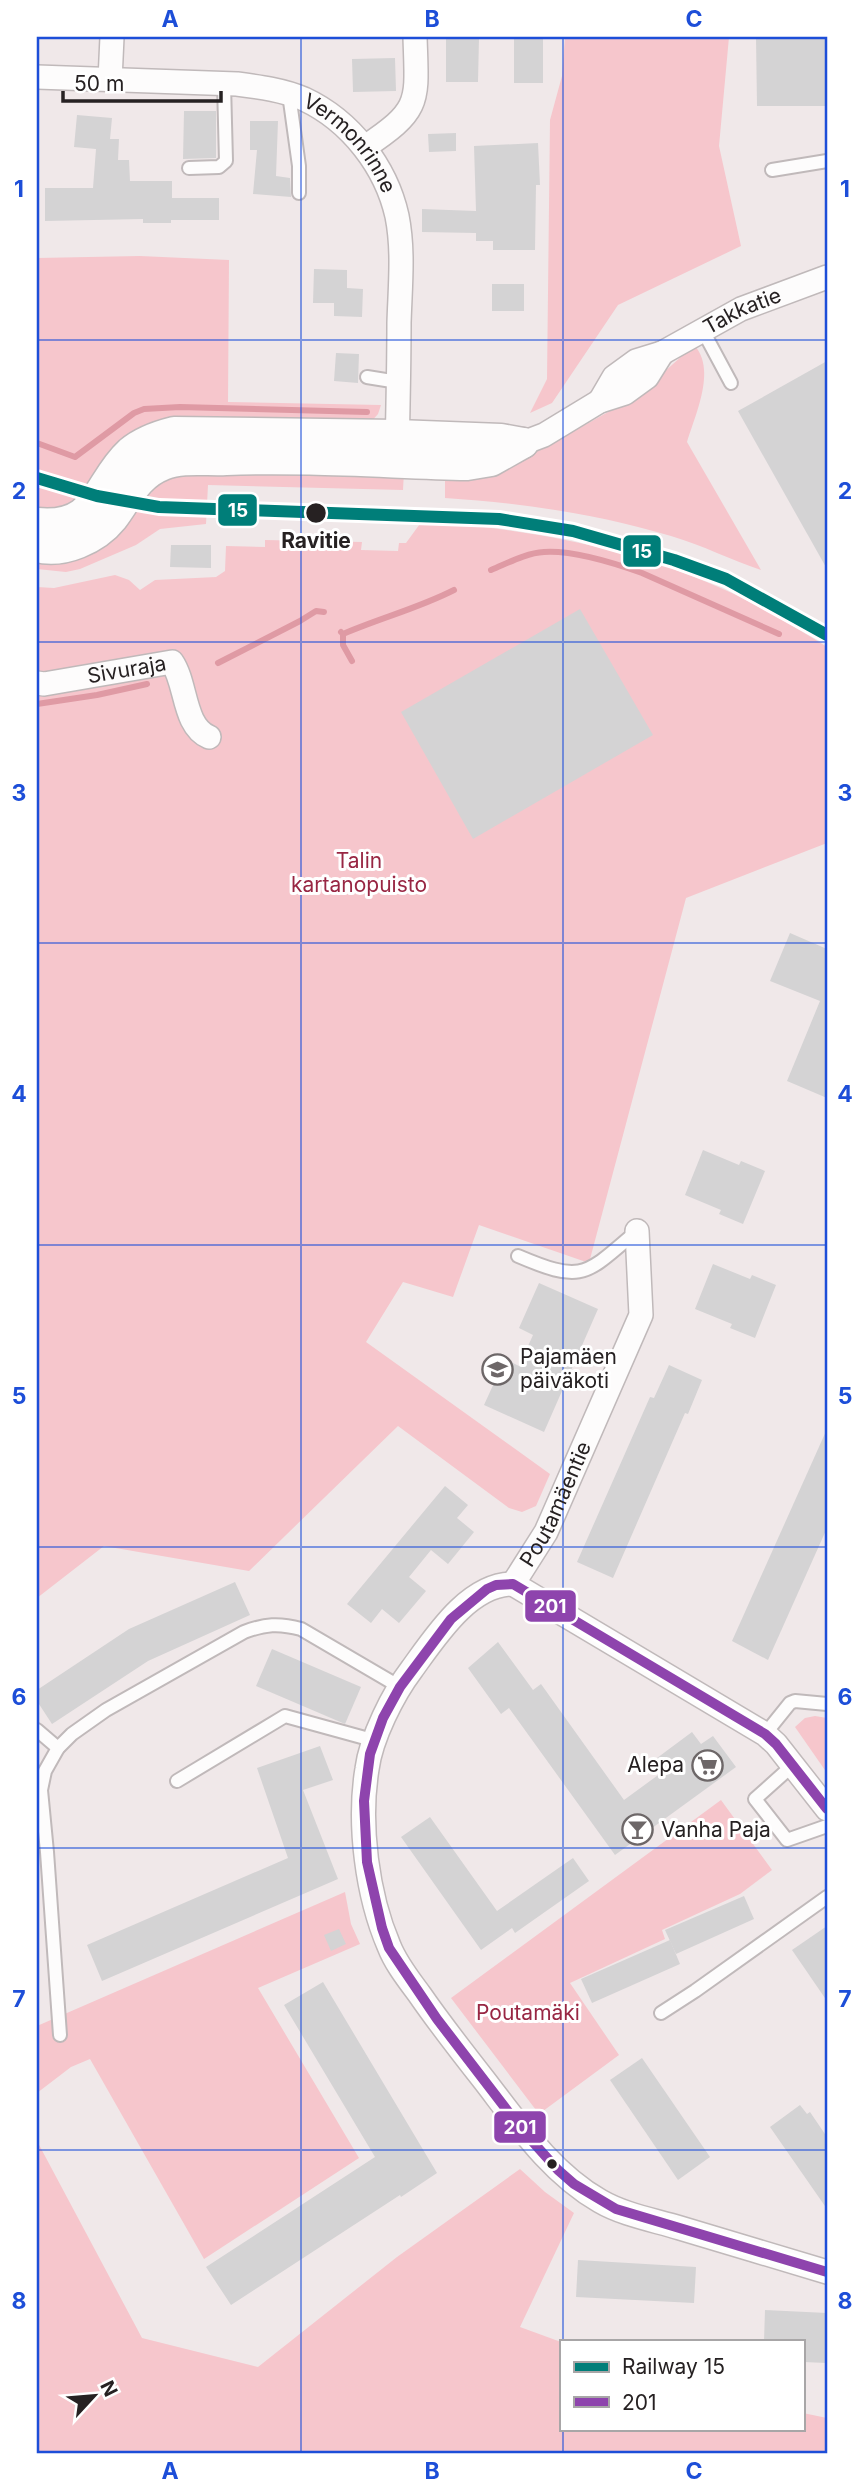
<svg xmlns="http://www.w3.org/2000/svg" width="864" height="2490" font-family="Inter,sans-serif">
  <style>
    .green { fill: #f6c6cc }
    .lines { fill: none; stroke-linecap: round; stroke-linejoin: round }
    .stream { stroke: #df9aa4; stroke-width: 6 }
    .building { fill: #d4d3d4 }
    .service-casing { stroke: #c0b9ba; stroke-width: 16 }
    .minor-casing { stroke: #c0b9ba; stroke-width: 26 }
    .tertiary-casing { stroke: #c0b9ba; stroke-width: 33 }
    .service { stroke: #fdfcfc; stroke-width: 12 }
    .minor { stroke: #fdfcfc; stroke-width: 23 }
    .tertiary { stroke: #fdfcfc; stroke-width: 30 }
    .bus-1-casing { stroke: #fff; stroke-width: 16 }
    .bus-1 { stroke: #8e44ad; stroke-width: 10 }
    .rail-1-casing { stroke: #fff; stroke-width: 18 }
    .rail-1 { stroke: #007e79; stroke-width: 12 }
    .grid { fill: none; stroke: #1d4ed8; stroke-width: 2; stroke-opacity: 0.55 }
    .stop-dot { fill: #262122; stroke: #fff; stroke-width: 2.5 }
    .labels { text-anchor: middle; stroke-width: 6; stroke-linejoin: round; paint-order: stroke }
    .street-label { font-size: 21px; fill: #262122; stroke: #fff }
    .stop-label { font-size: 21px; font-weight: bold; fill: #262122; stroke: #fff }
    .park-label { font-size: 21px; fill: #982643; stroke: #fff }
    .poi-label { font-size: 21px; fill: #262122; stroke: #fff; text-anchor: start }
    .line-badge { stroke: #fff; stroke-width: 2.5 }
    .badge-label { font-size: 19px; text-anchor: middle; font-weight: bold; fill: #fff }
    .neatline { fill: none; stroke: #1d4ed8; stroke-width: 2.5 }
    .grid-label { font-size: 23px; text-anchor: middle; font-weight: bold; fill: #1d4ed8 }
  </style>
  <rect width="100%" height="100%" fill="#f0e8e9"/>
  <g class="green">
    <polygon points="565,37 729,37 719,146 741,246 618,305 552,403 530,413 547,379 550,120 562,76"/>
    <polygon points="140,256 229,260 228,402 381,405 378,414 370,423 37,514 37,258"/>
    <path d="M694,345C717,369 695,415 687,442L761,570C731,560 702,545 671,536C597,514 522,503 445,498V472L512,461L567,435L617,407L652,383Z"/>
    <polygon points="404,471 403,490 208,485 206,524 160,529 136,545 80,569 66,572 37,569 37,561 141,502 152,492 150,489 174,474"/>
    <path d="M422,521C528,529 638,548 734,594C766,610 797,628 827,647V843L686,898L589,1263L479,1225L453,1297L403,1282L366,1342L550,1474L536,1506L522,1512L509,1508L398,1426L249,1571L104,1546L37,1598V587L54,588L115,575L129,580L140,590L155,580L216,577L225,571L226,546L265,547V540L362,542L361,550L398,551L399,543H406Z"/>
    <polygon points="815,1716 827,1718 827,1773 795,1727 805,1718"/>
    <polygon points="721,1800 772,1870 740,1894 662,1930 665,1939 570,1983 619,2055 539,2114 451,1998"/>
    <polygon points="345,1892 351,1924 360,1944 258,1988 359,2158 204,2259 90,2059 71,2067 37,2093 37,2026"/>
    <polygon points="37,2141 142,2338 258,2367 397,2257 520,2169 545,2192 574,2213 520,2327 561,2342 561,2429 803,2429 803,2413 827,2418 827,2453 37,2453"/>
  </g>
  <g class="lines">
    <g class="stream">
      <polyline points="37,443 75,457 134,413 144,409 180,407 367,412"/>
      <path d="M491,570C508,563 526,553 544,552C574,550 614,563 642,573L779,634"/>
      <path d="M341,632L343,634C380,618 419,608 454,590"/>
      <polyline points="343,634 343,645 352,661"/>
      <polyline points="218,663 300,621 316,611 324,612"/>
      <polyline points="37,704 97,695 147,684"/>
    </g>
  </g>
  <g class="building">
    <polygon points="446,38 479,38 478,82 446,82"/>
    <polygon points="756,38 827,38 827,106 757,106"/>
    <rect x="514" y="39" width="29" height="44"/>
    <polygon points="395,58 396,91 353,92 352,59"/>
    <polygon points="184,111 216,111 216,158 183,159"/>
    <polygon points="77,115 112,118 110,139 119,139 118,160 129,160 130,181 172,181 172,198 219,198 219,220 171,220 171,223 143,223 143,219 45,221 45,188 93,188 96,149 74,147"/>
    <polygon points="250,121 278,121 276,176 290,178 291,197 253,194 257,150 250,150"/>
    <polygon points="456,133 456,151 429,152 428,134"/>
    <polygon points="538,143 540,185 536,185 535,250 493,250 493,241 476,241 476,233 422,232 422,209 476,211 474,146"/>
    <polygon points="314,269 347,270 347,288 363,289 362,317 334,316 334,303 313,303"/>
    <rect x="492" y="284" width="32" height="27"/>
    <polygon points="336,353 359,354 358,383 334,381"/>
    <polygon points="827,361 827,569 738,411"/>
    <polygon points="171,545 211,545 211,568 170,567"/>
    <polygon points="580,609 653,735 473,839 401,712"/>
    <polygon points="790,933 827,949 827,1098 787,1081 820,1001 770,981"/>
    <polygon points="703,1150 739,1165 741,1161 765,1171 743,1224 719,1214 721,1210 685,1195"/>
    <polygon points="713,1264 750,1279 752,1275 776,1285 755,1338 730,1328 732,1324 695,1309"/>
    <polygon points="539,1283 598,1309 544,1432 484,1405 505,1359 519,1366 533,1335 519,1328"/>
    <polygon points="669,1365 702,1380 688,1414 685,1413 613,1578 577,1562 650,1397 654,1398"/>
    <polygon points="827,1429 827,1528 768,1660 732,1641"/>
    <polygon points="445,1486 468,1505 457,1518 474,1532 448,1564 431,1550 409,1577 426,1591 399,1623 382,1609 371,1623 347,1604"/>
    <polygon points="235,1582 250,1615 148,1661 52,1724 37,1701 37,1690 129,1629"/>
    <polygon points="498,1642 533,1690 541,1684 624,1800 665,1770 657,1758 692,1732 701,1744 713,1736 736,1767 615,1855 509,1708 501,1714 468,1668"/>
    <polygon points="272,1649 361,1687 345,1724 256,1686"/>
    <polygon points="320,1746 333,1780 303,1790 338,1879 102,1981 87,1945 288,1858 257,1768"/>
    <polygon points="430,1817 497,1911 573,1858 589,1881 515,1933 512,1928 481,1950 401,1837"/>
    <polygon points="744,1896 754,1919 676,1954 665,1930"/>
    <polygon points="827,1926 827,2001 792,1950"/>
    <polygon points="339,1929 346,1944 331,1951 324,1935"/>
    <polygon points="670,1940 680,1964 592,2003 581,1979"/>
    <polygon points="323,1982 437,2173 401,2197 400,2195 231,2305 206,2267 375,2157 284,2005"/>
    <polygon points="642,2058 710,2157 678,2180 610,2080"/>
    <polygon points="800,2105 807,2114 810,2112 827,2137 827,2209 770,2127"/>
    <polygon points="578,2260 696,2267 694,2303 576,2297"/>
    <polygon points="765,2310 827,2313 827,2363 803,2362 803,2341 764,2341"/>
  </g>
  <g class="lines">
    <defs>
      <g id="service">
        <polyline points="289,94 299,166 299,193"/>
        <polyline points="189,168 219,167 226,161 224,84"/>
        <polyline points="772,170 827,161"/>
        <polyline points="702,329 731,383"/>
        <polyline points="367,377 398,382"/>
        <path d="M518,1256C584,1284 585,1275 637,1231"/>
        <polyline points="37,1730 58,1748"/>
        <polyline points="765,1734 790,1703 795,1701 827,1704"/>
        <polyline points="793,1765 755,1799 787,1840 827,1826"/>
        <polyline points="177,1781 285,1716 376,1741"/>
        <polyline points="661,2013 695,1991 827,1897"/>
        <path d="M60,2035L47,1852L41,1790L45,1771L58,1748L72,1734L106,1710L244,1632C265,1624 279,1623 301,1629L400,1687"/>
      </g>
      <g id="minor">
        <path id="s1" d="M37,77L237,84C260,87 283,90 304,99C351,121 386,167 397,216C404,251 400,288 399,323C399,365 398,408 397,451"/>
        <polyline points="110,80 112,37"/>
        <path d="M365,147C422,109 417,102 415,37"/>
        <path id="s2" d="M600,401L614,377L636,361L662,353L741,309L827,277"/>
        <polyline points="523,443 544,435 600,401 625,393 647,377 662,353"/>
        <path id="s3" d="M37,683L44,684L172,662C187,684 183,726 209,737"/>
        <path d="M513,1584C469,1584 436,1636 412,1669C393,1694 371,1738 367,1769C358,1824 367,1895 389,1946C396,1964 409,1980 420,1995C440,2024 462,2052 484,2080C518,2124 551,2173 600,2201C624,2215 654,2220 680,2228C729,2243 778,2257 827,2272"/>
        <polyline points="513,1584 765,1734 776,1744 827,1809"/>
        <path id="s4" d="M513,1584L546,1532L641,1315L637,1231"/>
      </g>
      <g id="tertiary">
        <path d="M37,523C99,529 96,483 130,452C143,441 158,436 174,432L397,435L501,439L523,443"/>
        <path d="M37,547C63,554 96,539 113,518C128,498 137,475 163,465C182,457 206,461 226,460C306,457 387,463 467,465L491,461L523,443"/>
      </g>
    </defs>
    <use href="#service" class="service-casing"/>
    <use href="#minor" class="minor-casing"/>
    <use href="#tertiary" class="tertiary-casing"/>
    <use href="#service" class="service"/>
    <use href="#minor" class="minor"/>
    <use href="#tertiary" class="tertiary"/>
    <defs>
      <polyline id="bus-1" points="827,1809 776,1744 765,1734 513,1584 496,1585 487,1589 451,1619 400,1687 383,1718 370,1754 364,1801 367,1862 382,1928 389,1948 437,2019 523,2131 558,2170 574,2184 616,2209 827,2272"/>
    </defs>
    <use href="#bus-1" class="bus-1-casing"/>
    <use href="#bus-1" class="bus-1"/>
    <defs>
      <polyline id="rail-1" points="37,478 97,496 159,507 499,519 573,531 674,560 726,579 827,635"/>
    </defs>
    <use href="#rail-1" class="rail-1-casing"/>
    <use href="#rail-1" class="rail-1"/>
  </g>
  <path class="grid" d="M301,37V2453M563,37V2341M37,340H827M37,642H827M37,943H827M37,1245H827M37,1547H827M37,1848H827M37,2150H827M563,2429V2453"/>
  <defs>
    <symbol id="school-ring" viewBox="-11 -11 22 22"><circle r="9.5" fill="#fff" stroke="#6d6768" stroke-width="1.5"/><path d="M0-5L7-2L0 1L-7-2ZM-4 1L0 2.5L4 1V4Q0 6-4 4Z" fill="#6d6768"/></symbol>
    <symbol id="supermarket-ring" viewBox="-11 -11 22 22"><circle r="9.5" fill="#fff" stroke="#6d6768" stroke-width="1.5"/><path d="M-6-5.5h2.5l.6 2H6L4.5 2H-2.5L-4.4-4H-6ZM-1.5 3.2a1.3 1.3 0 1 0 .1 0ZM3 3.2a1.3 1.3 0 1 0 .1 0Z" fill="#6d6768"/></symbol>
    <symbol id="bar-ring" viewBox="-11 -11 22 22"><circle r="9.5" fill="#fff" stroke="#6d6768" stroke-width="1.5"/><path d="M-6-5H6L.8 .8V4.5H3.5V6h-7V4.5H-.8V.8Z" fill="#6d6768"/></symbol>
  </defs>
  <g fill-rule="evenodd">
    <use href="#school-ring" x="480" y="1352" width="35" height="35"/>
    <use href="#supermarket-ring" x="690" y="1748" width="35" height="35"/>
    <use href="#bar-ring" x="620" y="1812" width="35" height="35"/>
  </g>
  <g class="stop-dot">
    <circle cx="316" cy="513" r="11"/>
    <circle cx="552" cy="2164" r="6"/>
  </g>
  <g class="labels">
    <g class="street-label">
      <text dy="7" stroke="none"><textPath href="#s1" startOffset="334">Vermonrinne</textPath></text>
      <text dy="7" stroke="none"><textPath href="#s2" startOffset="173">Takkatie</textPath></text>
      <text dy="7" stroke="none"><textPath href="#s3" startOffset="91">Sivuraja</textPath></text>
      <text dy="7" stroke="none"><textPath href="#s4" startOffset="91">Poutamäentie</textPath></text>
    </g>
    <g class="stop-label">
      <text x="316" y="548">Ravitie</text>
    </g>
    <g class="park-label">
      <text x="359" y="868">Talin<tspan x="359" dy="24">kartanopuisto</tspan></text>
      <text x="528" y="2020">Poutamäki</text>
    </g>
    <g class="poi-label">
      <text x="520" y="1364">Pajamäen<tspan x="520" dy="24">päiväkoti</tspan></text>
      <text x="684" y="1772" text-anchor="end">Alepa</text>
      <text x="661" y="1837">Vanha Paja</text>
    </g>
  </g>
  <g class="line-badge">
    <rect x="217" y="493" width="41" height="34" rx="7" fill="#007e79"/>
    <rect x="622" y="534" width="40" height="34" rx="7" fill="#007e79"/>
    <rect x="524" y="1589" width="53" height="34" rx="7" fill="#8e44ad"/>
    <rect x="493" y="2110" width="54" height="34" rx="7" fill="#8e44ad"/>
  </g>
  <g class="badge-label">
    <text x="238" y="517">15</text>
    <text x="642" y="558">15</text>
    <text x="550" y="1613">201</text>
    <text x="520" y="2134">201</text>
  </g>
  <rect width="864" height="2490" fill="none" stroke="#ffffff" stroke-width="77"/>
  <rect x="560" y="2340" width="245" height="91" fill="#ffffff" stroke="#a8a6a7" stroke-width="2"/>
  <rect x="574" y="2362" width="35" height="10" fill="#007e79" stroke="#a8a6a7" stroke-width="2"/>
  <text x="622" y="2374" font-size="21" fill="#262122">Railway 15</text>
  <rect x="574" y="2397" width="35" height="10" fill="#8e44ad" stroke="#a8a6a7" stroke-width="2"/>
  <text x="622" y="2410" font-size="21" fill="#262122">201</text>
  <g transform="translate(94 2396) rotate(64)" stroke="#ffffff" stroke-width="5" paint-order="stroke">
  <path d="M0-5L12 26L0 18L-12 26Z" fill="#262122"/>
  <text y="-10" font-size="19" font-weight="bold" text-anchor="middle" fill="#262122">N</text>
  </g>
  <path d="M63 91v10h158v-10" fill="none" stroke="#262122" stroke-width="3.5"/>
  <text x="74" y="91" font-size="21" fill="#262122" stroke="#ffffff" stroke-width="5" paint-order="stroke">50 m</text>
  <rect x="38" y="38" width="788" height="2414" class="neatline"/>
  <g class="grid-label">
    <text x="170" y="27">A</text>
    <text x="432" y="27">B</text>
    <text x="694" y="27">C</text>
    <text x="19" y="197">1</text>
    <text x="845" y="197">1</text>
    <text x="19" y="499">2</text>
    <text x="845" y="499">2</text>
    <text x="19" y="801">3</text>
    <text x="845" y="801">3</text>
    <text x="19" y="1102">4</text>
    <text x="845" y="1102">4</text>
    <text x="19" y="1404">5</text>
    <text x="845" y="1404">5</text>
    <text x="19" y="1705">6</text>
    <text x="845" y="1705">6</text>
    <text x="19" y="2007">7</text>
    <text x="845" y="2007">7</text>
    <text x="19" y="2309">8</text>
    <text x="845" y="2309">8</text>
    <text x="170" y="2479">A</text>
    <text x="432" y="2479">B</text>
    <text x="694" y="2479">C</text>
  </g>
</svg>
